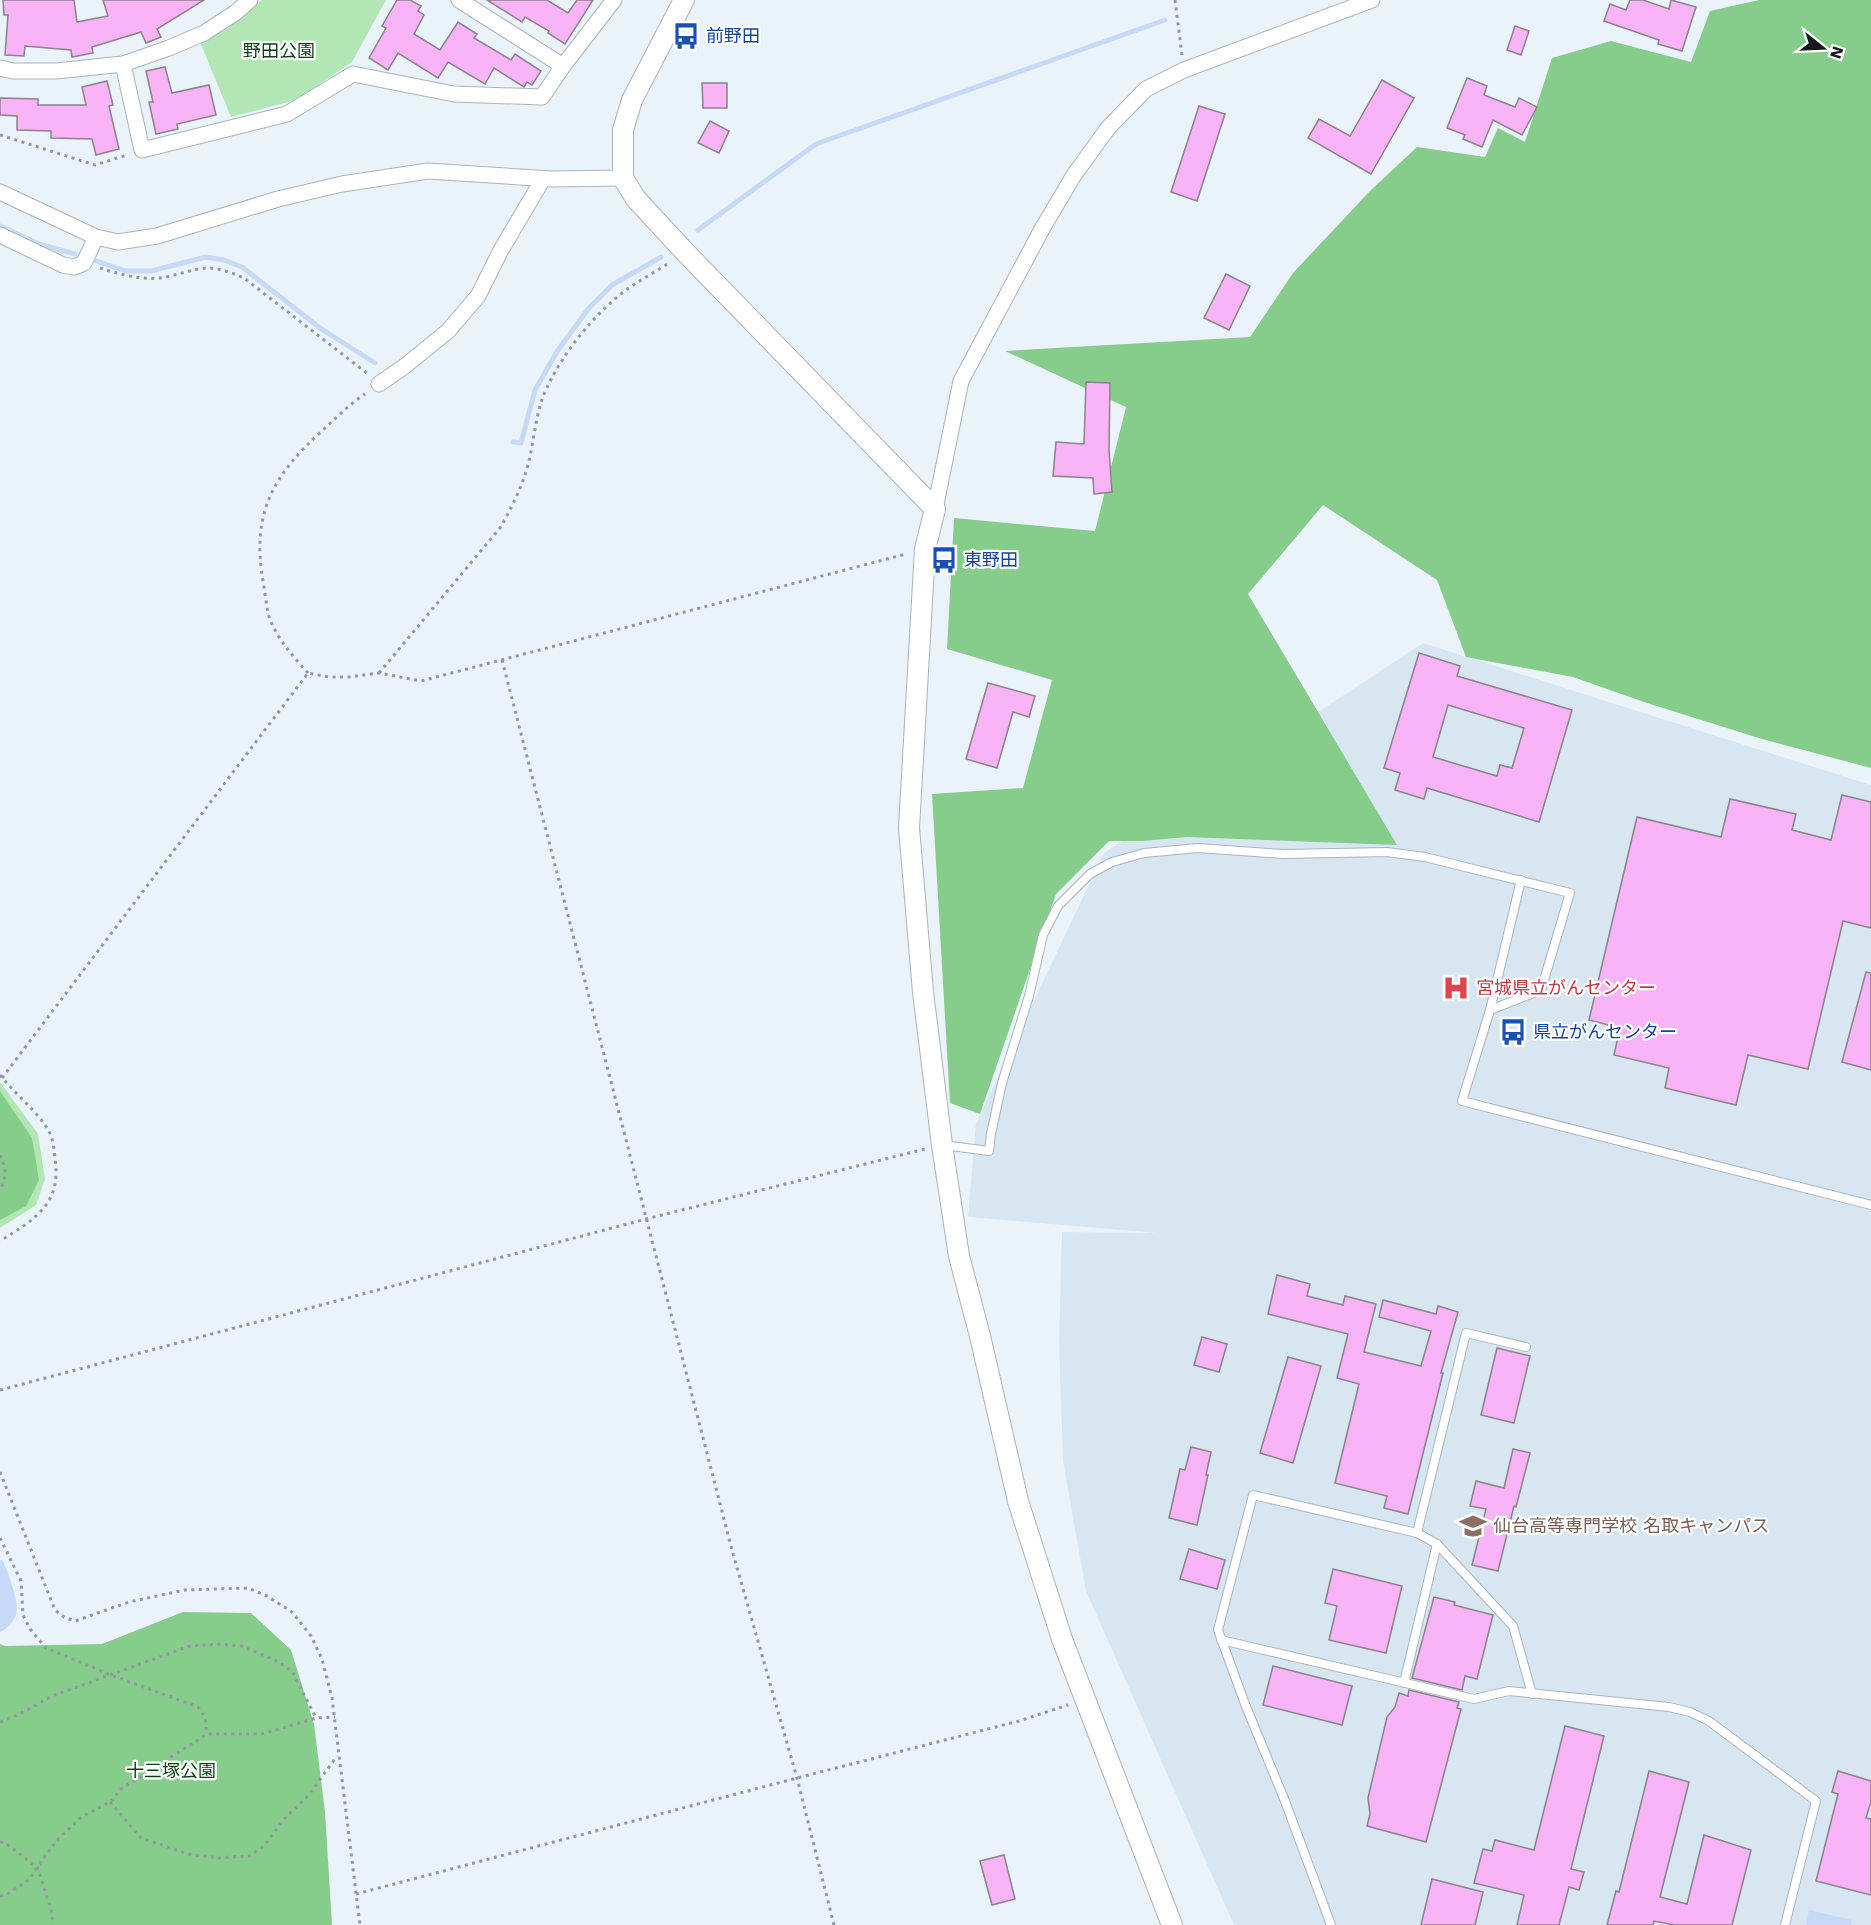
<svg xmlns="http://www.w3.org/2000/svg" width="1871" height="1925" font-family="'Work Sans','Noto Sans JP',sans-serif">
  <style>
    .built { fill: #d7e6f1 }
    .green { fill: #b2e6b4 }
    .forest { fill: #86cc8b }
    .water { fill: #c8d9f8 }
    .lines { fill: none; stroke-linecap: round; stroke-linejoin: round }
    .stream { stroke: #c8d9f8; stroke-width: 5 }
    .building { fill: #f8b4f6; stroke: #8a838a; stroke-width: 1.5; fill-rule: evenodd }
    .service-casing { stroke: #abb3ba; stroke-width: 10 }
    .minor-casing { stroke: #abb3ba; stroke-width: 17 }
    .tertiary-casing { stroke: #abb3ba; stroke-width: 22 }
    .path { stroke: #92989e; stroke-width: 3; stroke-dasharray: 3 4.5; stroke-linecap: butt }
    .service { stroke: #fff; stroke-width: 8 }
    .minor { stroke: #fff; stroke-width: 15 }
    .tertiary { stroke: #fff; stroke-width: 20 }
    .labels { text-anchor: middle; stroke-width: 4.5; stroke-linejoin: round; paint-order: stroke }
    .transit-label { font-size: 18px; fill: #164399; stroke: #fff; text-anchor: start }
    .park-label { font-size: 18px; fill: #0b3e14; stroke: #fff }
    .health-label { font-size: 18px; fill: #be3a42; stroke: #fff; text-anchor: start }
    .education-label { font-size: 18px; fill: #785e54; stroke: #fff; text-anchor: start }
  </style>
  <rect width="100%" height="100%" fill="#ebf3fa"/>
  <polygon class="built" points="1423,643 1871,785 1871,1925 1234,1925 1086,1591 1063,1461 1059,1342 1062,1232 1157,1233 968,1217 976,1123 1104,853"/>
  <g class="green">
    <polygon points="262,0 386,0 352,62 296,100 231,117 200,42 228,28"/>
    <polygon points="0,1082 38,1134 45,1179 36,1205 0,1228"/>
  </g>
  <g class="forest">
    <polygon points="1759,0 1871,0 1871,768 1762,739 1647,703 1573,677 1466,657 1437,580 1323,505 1248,594 1397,845 1187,837 1142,841 1109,841 1056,894 980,1114 950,1103 932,794 1023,788 1052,680 947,649 954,518 1095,531 1126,407 1005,351 1250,337 1293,273 1369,192 1417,147 1485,157 1498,128 1525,142 1552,58 1611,41 1691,62 1710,11"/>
    <polygon points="0,1091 32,1138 39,1180 26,1206 0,1220"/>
    <polygon points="183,1612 251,1613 291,1650 314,1724 325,1812 332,1925 0,1925 0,1644 5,1646 102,1644"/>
  </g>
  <g class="water">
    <path d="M0,1560H2C7,1567 18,1601 17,1610C16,1620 8,1629 0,1632Z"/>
    <polygon points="1809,1910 1852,1920 1851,1925 1806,1925"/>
  </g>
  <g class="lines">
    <g class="stream">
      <polyline points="0,226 39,244 75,254"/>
      <polyline points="698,230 816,144 1165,20"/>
      <polyline points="96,261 126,271 151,271 206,257 224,260 242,267 320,328 375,363"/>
      <polyline points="513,442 521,443 535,390 558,350 589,308 612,285 661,257"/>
    </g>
  </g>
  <g class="building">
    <polygon points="3,0 74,0 77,22 108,16 103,0 204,0 157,29 161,37 146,43 141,32 92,47 93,53 72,57 71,50 25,46 24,56 5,55 8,15 4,15"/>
    <polygon points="397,0 410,0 421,6 418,11 424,15 414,34 440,50 458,22 477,34 474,38 511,60 515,54 541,71 532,85 527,82 524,87 494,68 485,84 448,62 438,78 398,53 388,70 369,58 386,28 382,26"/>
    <polygon points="487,0 547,0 568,13 577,0 593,0 565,44 548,33 549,31 525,17 522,22"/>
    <polygon points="1630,0 1643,0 1669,9 1671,0 1696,7 1682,51 1658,44 1659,40 1604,21 1610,4 1626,10"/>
    <polygon points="1515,26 1529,31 1521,55 1507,50"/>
    <polygon points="165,67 172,93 209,85 216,115 177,124 178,129 156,134 149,102 153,102 146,71"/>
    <polygon points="1467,78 1487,86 1484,95 1515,107 1519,98 1537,107 1522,135 1493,120 1482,147 1463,139 1465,135 1447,128"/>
    <polygon points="1382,80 1414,98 1371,174 1308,138 1319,119 1350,136"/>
    <polygon points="107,81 113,105 109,106 119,149 96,155 92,139 51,138 51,131 17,130 17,116 0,115 0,98 38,99 38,105 86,105 82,87"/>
    <polygon points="702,83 727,83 727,108 703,108"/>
    <polygon points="1199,106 1225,114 1197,201 1171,192"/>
    <polygon points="710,121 729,131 719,153 698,143"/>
    <polygon points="1226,274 1250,286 1229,330 1204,318"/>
    <polygon points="1086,382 1110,383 1109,450 1112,492 1094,494 1093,478 1053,476 1056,442 1084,444"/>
    <path d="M1419,653L1460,666L1457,676L1572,710L1539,822L1427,788L1424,799L1395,790L1400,773L1384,768ZM1448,705L1524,728L1512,768L1500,765L1497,776L1433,757Z"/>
    <polygon points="988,683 1035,696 1029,717 1013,712 997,768 966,759"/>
    <polygon points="1842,795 1871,802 1871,928 1843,921 1808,1069 1748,1055 1736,1105 1665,1088 1669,1068 1614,1055 1620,1028 1589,1020 1637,817 1721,837 1730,799 1796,814 1792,830 1831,840"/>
    <polygon points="1866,972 1871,973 1871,1070 1842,1062"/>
    <polygon points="1277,1275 1310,1284 1307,1296 1343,1305 1345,1296 1376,1304 1364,1352 1421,1366 1431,1331 1379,1317 1383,1300 1436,1314 1438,1306 1458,1312 1441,1373 1443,1373 1408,1514 1384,1508 1387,1496 1335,1483 1359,1384 1337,1378 1348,1334 1268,1314"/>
    <polygon points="1202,1337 1227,1344 1219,1372 1194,1365"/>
    <polygon points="1497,1348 1530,1356 1514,1423 1481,1415"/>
    <polygon points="1288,1357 1321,1366 1293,1463 1260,1453"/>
    <polygon points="1191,1447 1211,1452 1206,1475 1208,1475 1197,1525 1169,1518 1180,1469 1185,1470"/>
    <polygon points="1513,1449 1530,1453 1516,1507 1514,1506 1498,1571 1472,1565 1486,1509 1470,1506 1476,1481 1504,1488"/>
    <polygon points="1189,1549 1225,1560 1217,1589 1180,1579"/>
    <polygon points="1333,1569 1402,1586 1386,1653 1329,1640 1337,1606 1325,1603"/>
    <polygon points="1434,1597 1455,1602 1454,1605 1493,1615 1477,1679 1465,1676 1462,1690 1412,1678"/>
    <polygon points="1273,1666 1352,1686 1342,1725 1263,1705"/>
    <polygon points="1409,1690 1459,1702 1457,1708 1461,1709 1426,1842 1367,1826 1370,1814 1368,1798 1387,1717 1395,1707 1399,1693 1408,1696"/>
    <polygon points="1565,1726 1604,1736 1571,1869 1584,1872 1579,1890 1569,1887 1559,1925 1517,1925 1524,1895 1474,1883 1483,1849 1492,1851 1495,1840 1534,1850"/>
    <polygon points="1649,1771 1689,1782 1660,1897 1687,1904 1704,1835 1751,1850 1732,1925 1675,1925 1654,1921 1653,1925 1607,1925 1616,1891 1619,1892"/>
    <polygon points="1838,1771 1871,1781 1871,1802 1866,1818 1871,1819 1871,1895 1816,1881 1838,1794 1832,1792"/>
    <polygon points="1004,1855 1015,1899 992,1905 980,1861"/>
    <polygon points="1432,1879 1483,1892 1475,1925 1421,1925"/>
  </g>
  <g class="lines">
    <defs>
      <g id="service">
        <polyline points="1490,1010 1521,880"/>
        <polyline points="943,1145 989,1151 991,1134 1002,1083 1029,996 1043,935 1058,906 1090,874 1112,862 1144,853 1198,848 1283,854 1387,852 1425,857 1570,893 1541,990 1490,1010 1462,1101 1871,1205"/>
        <polyline points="1417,1533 1437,1544 1513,1626 1532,1694"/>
        <polyline points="1221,1640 1474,1699 1509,1691 1669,1707 1690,1712 1709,1721 1816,1801 1785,1925"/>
        <polyline points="1404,1683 1437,1544"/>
        <polyline points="1331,1925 1285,1801 1245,1704 1218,1630 1253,1495 1417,1533 1466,1333 1526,1347"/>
      </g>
      <g id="minor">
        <polyline points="459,0 563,66"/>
        <polyline points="123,64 142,150 287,114 353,74 454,94 542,97 563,66 614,0"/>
        <polyline points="0,68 13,71 56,71 123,64 169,48 204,33 235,13 250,0"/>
        <polyline points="0,192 96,237"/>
        <polyline points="0,235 63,265 74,267 84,263 96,237 118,242 157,236 278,199 342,184 428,171 551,179 623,178"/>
        <polyline points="379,384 405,366 448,331 478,296 501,250 543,179"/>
        <polyline points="935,509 961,381 1042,229 1074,175 1108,128 1146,89 1184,70 1372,0"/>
      </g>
      <polyline id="tertiary" points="684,0 632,100 623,130 623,178 636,199 685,252 935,509 925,549 909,828 923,992 942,1145 959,1256 980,1336 1018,1501 1062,1639 1172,1925"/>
    </defs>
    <use href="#service" class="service-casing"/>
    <use href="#minor" class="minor-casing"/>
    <use href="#tertiary" class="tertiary-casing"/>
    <g class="path">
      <polyline points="1175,0 1182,55"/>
      <polyline points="0,135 95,165 127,155"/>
      <path d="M100,268C119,274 140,280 160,278C176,276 191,269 207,268C220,268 232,273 244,278L368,374"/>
      <polyline points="502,660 732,1550 797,1778 834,1925"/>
      <path d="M308,673C292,655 275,637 268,613C266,603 265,592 263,581C251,512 274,474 324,429C337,417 350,404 365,394"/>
      <path d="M379,673L500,528C512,507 523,485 529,461C534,439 536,414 544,394C561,355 592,316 626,290C640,280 655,272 669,263"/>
      <path d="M0,1075C14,1093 34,1108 47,1128C53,1137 54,1148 55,1159C62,1204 34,1220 0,1241"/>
      <polyline points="2,1078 308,673 329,677 349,677 379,673 421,681 906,554"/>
      <path d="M0,1155C7,1168 6,1177 0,1190"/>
      <polyline points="0,1390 646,1219 925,1149"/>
      <polyline points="0,1472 55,1610 64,1617 75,1621 129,1602 185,1590 248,1588 267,1596 292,1612 311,1636 322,1659 332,1698 360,1925"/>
      <polyline points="0,1538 21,1581 23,1615 30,1629 46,1648 111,1675 198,1707 205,1717 207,1734"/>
      <polyline points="0,1722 20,1714 52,1696 190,1646 221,1644 241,1646 275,1660 292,1671 316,1718"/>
      <polyline points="110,1802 141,1838 188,1854 219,1858 249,1856 264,1846 285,1818 308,1796 337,1756"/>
      <polyline points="0,1842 5,1843 37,1867 51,1909 53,1925"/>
      <polyline points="356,1894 797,1778 1019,1721 1068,1705"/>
      <polyline points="0,1896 6,1895 30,1879 37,1867 58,1839 80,1818 115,1799 118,1791 207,1734 262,1734 316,1718 335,1717"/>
    </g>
    <use href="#service" class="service"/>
    <use href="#minor" class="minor"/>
    <use href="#tertiary" class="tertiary"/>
  </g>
  <defs>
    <symbol id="bus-bare" viewBox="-9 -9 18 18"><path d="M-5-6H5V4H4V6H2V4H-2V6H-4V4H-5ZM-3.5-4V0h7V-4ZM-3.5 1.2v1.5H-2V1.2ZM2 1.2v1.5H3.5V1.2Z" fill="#1a4fb4" stroke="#fff" stroke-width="2.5" paint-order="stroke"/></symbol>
    <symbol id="hospital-bare" viewBox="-9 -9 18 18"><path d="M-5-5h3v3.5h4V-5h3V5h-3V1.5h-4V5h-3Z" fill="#e0444e" stroke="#fff" stroke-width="2.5" paint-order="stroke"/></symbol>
    <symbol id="university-bare" viewBox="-9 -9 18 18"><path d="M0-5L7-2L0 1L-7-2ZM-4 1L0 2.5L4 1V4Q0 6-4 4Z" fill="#8d6e63" stroke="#fff" stroke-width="2.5" paint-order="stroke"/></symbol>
  </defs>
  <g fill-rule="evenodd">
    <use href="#bus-bare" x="667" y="17" width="38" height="38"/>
    <use href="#bus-bare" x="925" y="541" width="38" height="38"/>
    <use href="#hospital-bare" x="1437" y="969" width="38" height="38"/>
    <use href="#bus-bare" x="1494" y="1013" width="38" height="38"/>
    <use href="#university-bare" x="1454" y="1507" width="38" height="38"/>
  </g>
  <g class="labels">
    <g class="transit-label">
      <text x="706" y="42">前野田</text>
      <text x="964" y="566">東野田</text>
      <text x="1533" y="1038">県立がんセンター</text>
    </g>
    <g class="park-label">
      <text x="279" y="57">野田公園</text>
      <text x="171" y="1777">十三塚公園</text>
    </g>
    <g class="health-label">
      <text x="1476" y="994">宮城県立がんセンター</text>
    </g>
    <g class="education-label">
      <text x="1493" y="1532">仙台高等専門学校 名取キャンパス</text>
    </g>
  </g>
  <g transform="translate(1823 48) rotate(108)" stroke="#ffffff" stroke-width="4.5" paint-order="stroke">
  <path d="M0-4.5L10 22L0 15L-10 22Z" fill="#171a1d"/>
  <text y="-9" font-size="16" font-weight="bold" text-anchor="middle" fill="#171a1d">N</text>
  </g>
</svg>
